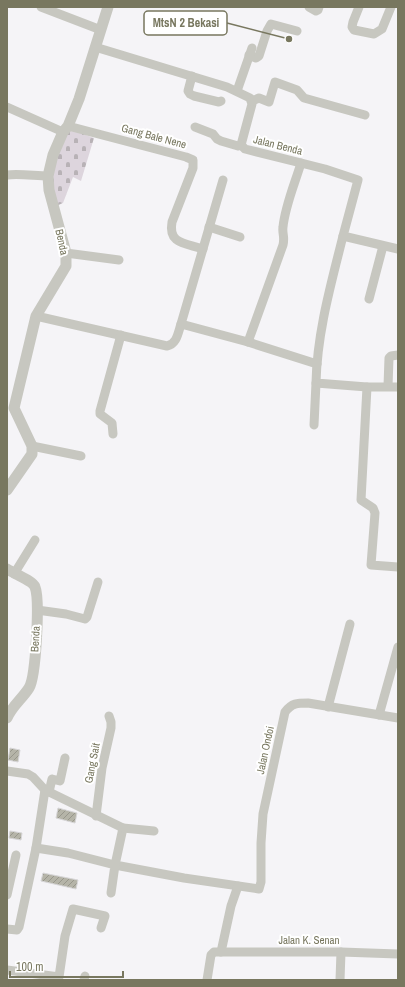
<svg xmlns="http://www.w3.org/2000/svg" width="405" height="987" font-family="'Archivo Narrow',sans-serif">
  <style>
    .cemetery { fill: url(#cemetery-stones) }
    .building { fill: url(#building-hatch); stroke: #d7d6d8 }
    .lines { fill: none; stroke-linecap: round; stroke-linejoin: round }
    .minor { stroke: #c7c7c0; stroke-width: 9 }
    .tertiary { stroke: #c7c7c0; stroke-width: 11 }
    .labels { text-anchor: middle; stroke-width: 4; stroke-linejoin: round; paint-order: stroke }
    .street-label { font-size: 11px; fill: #78775f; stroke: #fff }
    .leader { fill: none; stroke: #78775f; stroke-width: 1.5 }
    .callout-dot { fill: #78775f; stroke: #fff; stroke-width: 1.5 }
    .callout { fill: #fff; stroke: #78775f; stroke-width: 1.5 }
    .callout-label { font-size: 12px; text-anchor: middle; font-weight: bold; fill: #78775f }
  </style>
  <defs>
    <pattern id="cemetery-stones" width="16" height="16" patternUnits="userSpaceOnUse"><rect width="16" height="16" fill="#ddd5dd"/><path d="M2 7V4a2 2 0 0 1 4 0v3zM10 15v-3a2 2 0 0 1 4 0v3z" fill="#b8b2b6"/></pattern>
    <pattern id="building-hatch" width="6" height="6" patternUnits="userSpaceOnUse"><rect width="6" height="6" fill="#b5b4a8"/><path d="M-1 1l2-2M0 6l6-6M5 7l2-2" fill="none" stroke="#98978c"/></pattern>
  </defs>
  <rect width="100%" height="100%" fill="#f5f4f7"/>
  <polygon class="cemetery" points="70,129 94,138 81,181 73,177 63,203 56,206 51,176 55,157"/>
  <g class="building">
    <polygon points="10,748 20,750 18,762 8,760"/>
    <polygon points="58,808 77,813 75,823 56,818"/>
    <polygon points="10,831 22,833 21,840 9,838"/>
    <polygon points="43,873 78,880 76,889 41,881"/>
  </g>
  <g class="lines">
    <g class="minor">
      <polyline points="41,7 101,30"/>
      <polyline points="309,7 316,11 318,10 319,7"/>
      <polyline points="359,7 353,22 352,27 354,30 374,34 382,29 391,7"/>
      <polyline points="95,47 227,87 250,98 252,104 241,145 245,149 325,169 358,180 343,236 398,249"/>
      <polyline points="249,55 256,58 259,56 267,31 271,24 297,31"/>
      <polyline points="192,76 188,91 190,94 194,96 219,102 221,101"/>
      <polyline points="237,91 252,48"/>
      <polyline points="252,101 259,98 269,102 275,82 297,90 304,98 365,115"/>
      <polyline points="7,107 63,132"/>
      <path d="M68,126L186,157L193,160V168L172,222C168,244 185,243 203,249"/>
      <polyline points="195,127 213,134 217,139 221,141 238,146 241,145"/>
      <path d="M7,175C18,173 36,176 48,176"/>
      <polyline points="223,180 181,324 248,342 317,364"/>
      <polyline points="209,227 240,237"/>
      <path d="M343,236C331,284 317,333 316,383L367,387H398"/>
      <polyline points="66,253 119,260"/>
      <polyline points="369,299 383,246"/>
      <path d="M36,316L167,346C177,344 178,333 181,324"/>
      <path d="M248,342L283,245C285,236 282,234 283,227C285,206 295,183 301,163"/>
      <polyline points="388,386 389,358 391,356 398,355"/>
      <polyline points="367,387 361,500 373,508 375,513 371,565 398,567"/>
      <polyline points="314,425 316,383"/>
      <polyline points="113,434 112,423 100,414 100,411 121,335"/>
      <polyline points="32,446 81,456"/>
      <polyline points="14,574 35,540"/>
      <polyline points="37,610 66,614 85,619 87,617 98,582"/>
      <polyline points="328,707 350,624"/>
      <polyline points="379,715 398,647"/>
      <path d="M7,771L28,774L33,777L45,790L123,828L115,865L184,878L259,889L261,882V843L263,814L285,712C292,703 297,703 308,703L398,718"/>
      <polyline points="49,792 52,779 60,781 65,758"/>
      <polyline points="96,816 102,768 111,728 111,722 109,716"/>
      <polyline points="123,828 154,831"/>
      <polyline points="36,848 68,853 115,865 111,893"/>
      <polyline points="7,895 16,855"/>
      <polyline points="7,929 17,930 19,927 36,848 45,790"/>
      <polyline points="221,952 231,906 238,886"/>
      <polyline points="7,970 59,977 65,936 73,909 105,916 101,928"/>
      <polyline points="84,980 85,976"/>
      <polyline points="207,980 211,955 214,952 341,952 398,954"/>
      <polyline points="340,980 341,952"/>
    </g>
    <g class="tertiary">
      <polyline points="7,490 32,454 32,446 14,408 36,316 66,266 66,253 49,190 48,176 53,155 63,132 68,126 79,99 108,7"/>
      <path d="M7,569C13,573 33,581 35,587C40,599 36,677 29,688C22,699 12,706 7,718"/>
    </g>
  </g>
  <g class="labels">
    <g class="street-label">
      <text transform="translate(154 136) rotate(15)" y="4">Gang Bale Nene</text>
      <text transform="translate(278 145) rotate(14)" y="4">Jalan Benda</text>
      <text transform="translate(62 242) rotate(78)" y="4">Benda</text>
      <text transform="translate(35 639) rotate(-87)" y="4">Benda</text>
      <text transform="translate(265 750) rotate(-78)" y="4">Jalan Ondoi</text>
      <text transform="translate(92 763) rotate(-79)" y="4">Gang Sait</text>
      <text x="309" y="944">Jalan K. Senan</text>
    </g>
  </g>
  <path class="leader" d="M289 39L227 23"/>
  <circle class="callout-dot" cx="289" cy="39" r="4"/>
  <rect class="callout" x="144" y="11" width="83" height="24" rx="4"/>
  <g class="callout-label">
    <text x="186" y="27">MtsN 2 Bekasi</text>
  </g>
  <rect width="405" height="987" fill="none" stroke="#78775f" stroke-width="16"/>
  <path d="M10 971v6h113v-6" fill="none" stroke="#78775f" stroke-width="2"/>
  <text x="16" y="971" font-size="12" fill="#78775f" stroke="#ffffff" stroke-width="3" paint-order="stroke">100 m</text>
</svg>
